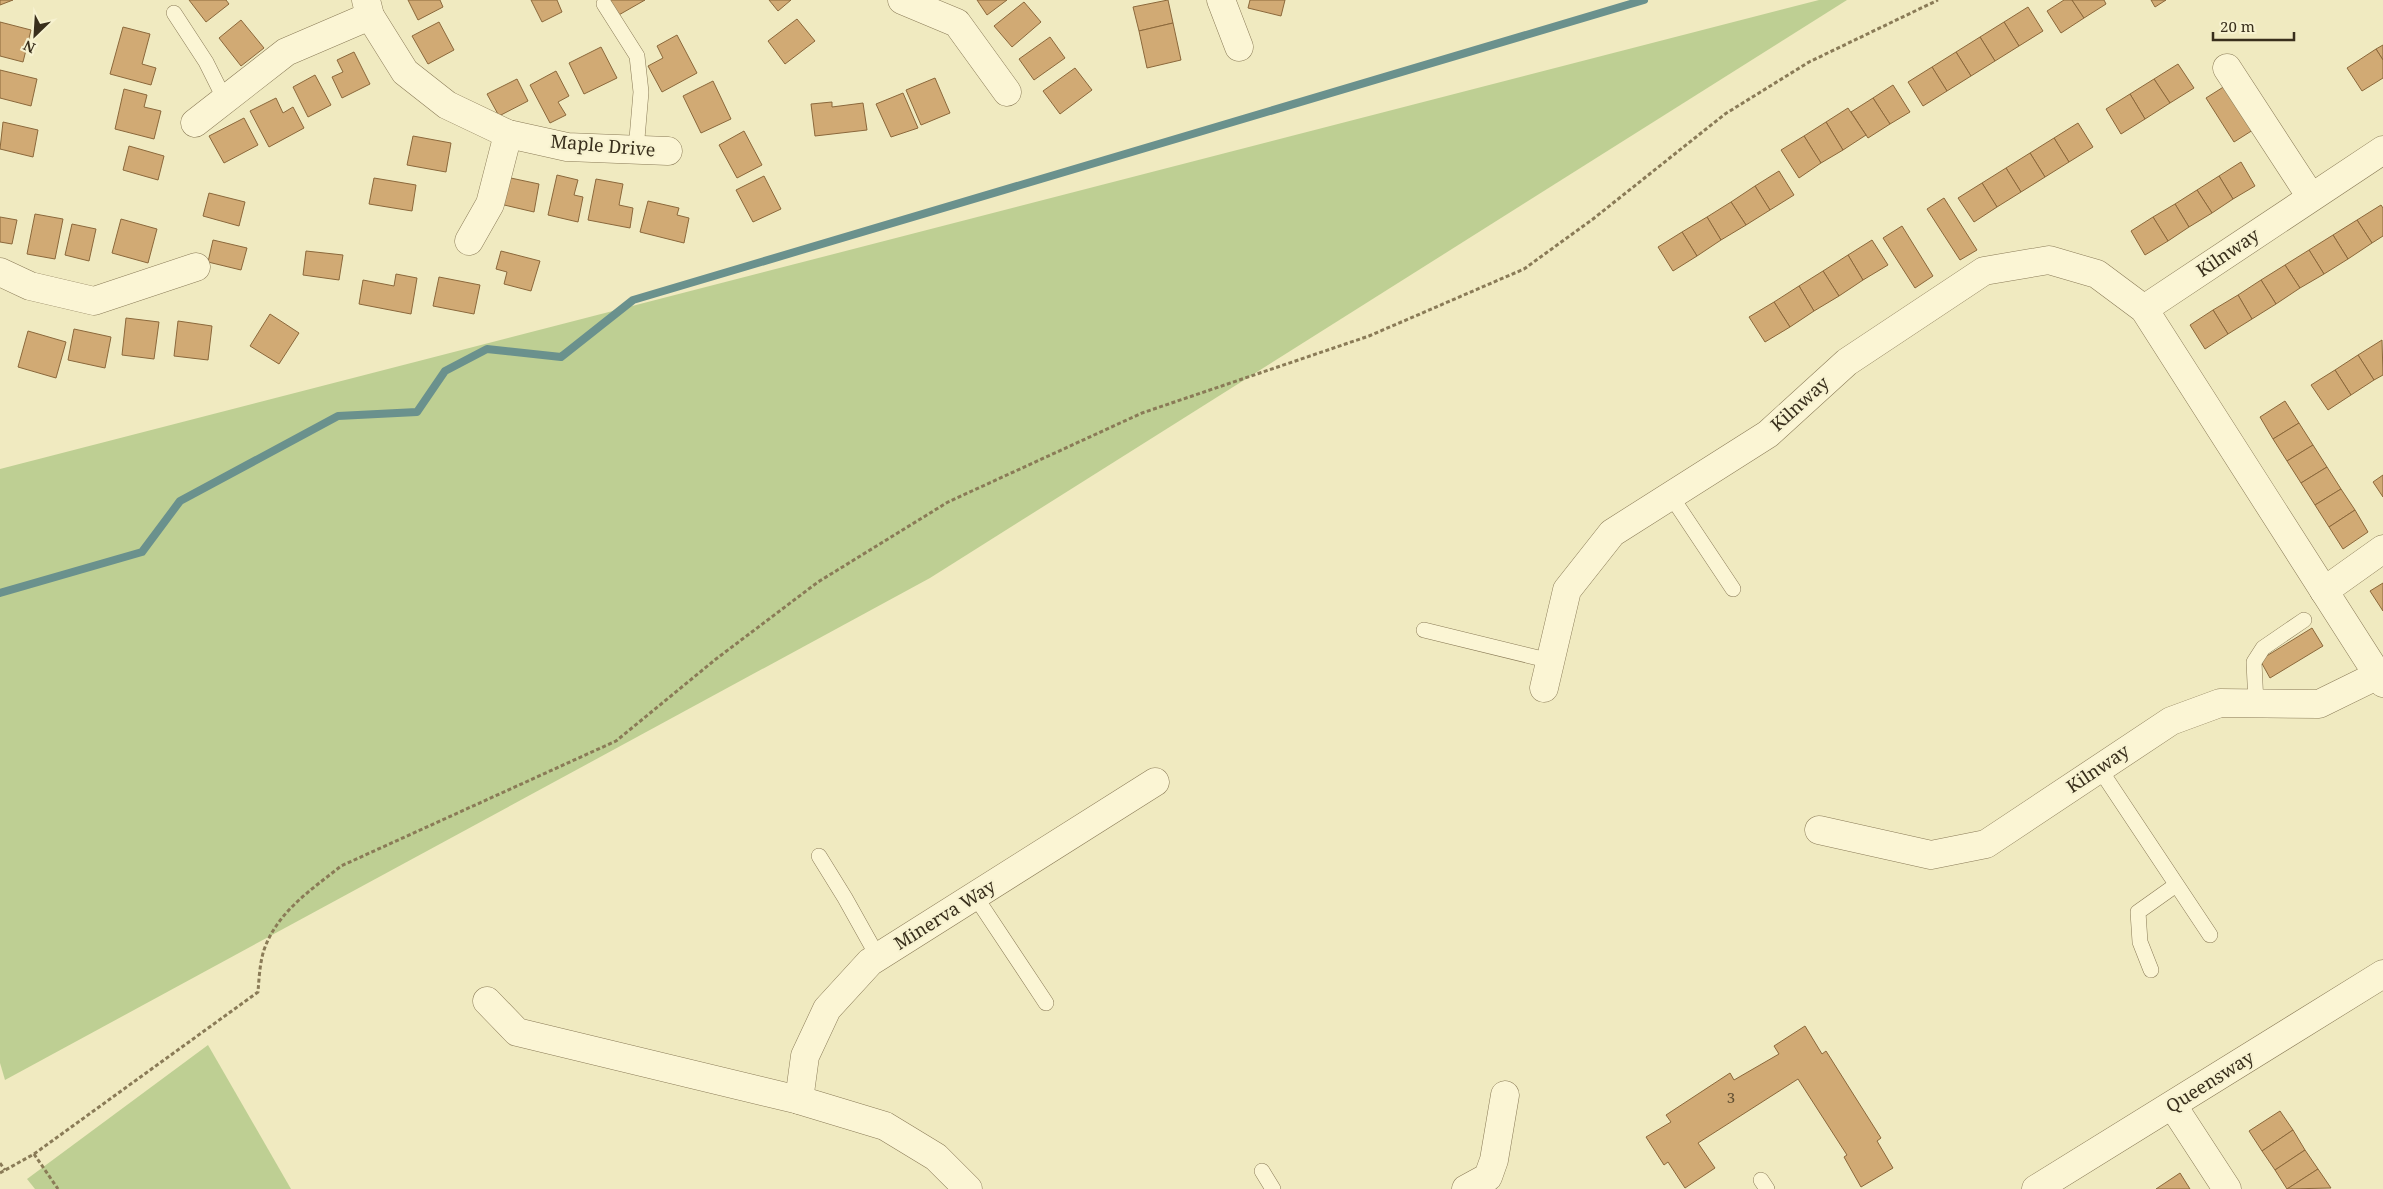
<svg xmlns="http://www.w3.org/2000/svg" width="2383" height="1189" font-family="'Noto Serif',serif">
  <style>
    .green { fill: #becf93 }
    .lines { fill: none; stroke-linecap: round; stroke-linejoin: round }
    .stream { stroke: #6a918d; stroke-width: 8 }
    .building { fill: #d1aa74; stroke: #8b683b }
    .service-casing { stroke: #8a7b57; stroke-width: 16 }
    .minor-casing { stroke: #8a7b57; stroke-width: 29 }
    .tertiary-casing { stroke: #8a7b57; stroke-width: 29 }
    .path { stroke: #8a7b57; stroke-width: 3; stroke-dasharray: 4 2.5; stroke-linecap: butt }
    .service { stroke: #fbf5d4; stroke-width: 15 }
    .minor { stroke: #fbf5d4; stroke-width: 28 }
    .tertiary { stroke: #fbf5d4; stroke-width: 28 }
    .labels { text-anchor: middle; stroke-width: 4.5; stroke-linejoin: round; paint-order: stroke }
    .number-label { font-size: 15px; fill: #5f4e32 }
    .street-label { font-size: 18px; fill: #392f1c; stroke: #f7f2d0 }
  </style>
  <rect width="100%" height="100%" fill="#f0eac0"/>
  <g class="green">
    <polygon points="1819,0 1847,0 930,578 5,1080 0,1063 0,469"/>
    <polygon points="208,1045 291,1189 35,1189 27,1179"/>
  </g>
  <g class="lines">
    <polyline class="stream" points="0,593 142,552 180,501 338,416 417,412 445,371 487,349 561,357 633,300 1644,0"/>
  </g>
  <g class="building">
    <polygon points="0,0 13,0 0,5"/>
    <polygon points="189,0 226,0 229,4 206,22"/>
    <polygon points="408,0 440,0 443,7 418,20"/>
    <polygon points="531,0 557,0 562,12 542,22"/>
    <polygon points="608,0 645,0 617,16"/>
    <polygon points="769,0 791,0 778,11"/>
    <polygon points="977,0 1007,0 987,15"/>
    <polygon points="1168,0 1173,23 1139,31 1133,7"/>
    <polygon points="1250,0 1285,0 1281,16 1248,8"/>
    <polygon points="2064,0 2072,0 2084,18 2061,33 2047,11"/>
    <polygon points="2072,0 2104,0 2106,4 2084,18"/>
    <polygon points="2151,0 2166,0 2155,7"/>
    <polygon points="1024,2 1041,22 1012,47 994,26"/>
    <polygon points="2028,7 2043,31 2019,46 2004,22"/>
    <polygon points="797,19 815,41 785,64 768,41"/>
    <polygon points="241,20 264,48 241,66 219,38"/>
    <polygon points="0,22 31,30 23,62 0,56"/>
    <polygon points="439,22 454,50 428,64 412,36"/>
    <polygon points="2004,22 2019,46 1995,61 1980,37"/>
    <polygon points="1173,23 1181,60 1147,68 1139,31"/>
    <polygon points="123,27 150,34 142,64 156,68 151,85 110,74"/>
    <polygon points="677,35 697,73 662,92 648,66 663,58 657,46"/>
    <polygon points="1050,37 1065,58 1034,80 1019,59"/>
    <polygon points="1980,37 1995,61 1971,76 1956,52"/>
    <polygon points="2383,45 2383,60 2376,49"/>
    <polygon points="601,47 617,78 584,94 569,63"/>
    <polygon points="2376,49 2383,60 2383,78 2362,91 2347,68"/>
    <polygon points="354,52 370,84 342,98 332,77 343,72 337,60"/>
    <polygon points="1956,52 1971,76 1947,91 1932,67"/>
    <polygon points="2178,64 2194,88 2170,103 2154,79"/>
    <polygon points="1932,67 1947,91 1923,106 1908,82"/>
    <polygon points="1075,68 1092,90 1060,114 1043,91"/>
    <polygon points="0,70 37,79 31,106 0,98"/>
    <polygon points="556,71 569,96 558,102 566,115 550,123 530,85"/>
    <polygon points="315,75 331,105 308,117 293,87"/>
    <polygon points="935,78 950,113 921,125 906,90"/>
    <polygon points="517,79 528,101 499,116 487,94"/>
    <polygon points="2154,79 2170,103 2145,119 2130,94"/>
    <polygon points="713,81 731,119 701,133 683,96"/>
    <polygon points="1893,85 1910,112 1890,124 1873,98"/>
    <polygon points="2225,86 2253,130 2234,142 2206,98"/>
    <polygon points="124,89 147,95 144,107 161,111 154,139 115,129"/>
    <polygon points="903,93 918,128 891,137 876,104"/>
    <polygon points="2130,94 2145,119 2121,134 2106,109"/>
    <polygon points="276,98 283,113 293,107 304,128 269,147 250,111"/>
    <polygon points="1873,98 1890,124 1868,138 1851,112"/>
    <polygon points="832,102 832,107 863,103 867,130 815,136 811,104"/>
    <polygon points="1848,108 1866,135 1843,150 1826,122"/>
    <polygon points="244,118 258,145 224,163 209,136"/>
    <polygon points="3,122 38,130 33,157 0,149"/>
    <polygon points="1826,122 1843,150 1821,163 1804,136"/>
    <polygon points="2078,123 2093,147 2069,162 2054,138"/>
    <polygon points="744,131 762,165 737,178 719,145"/>
    <polygon points="413,136 451,143 446,172 407,165"/>
    <polygon points="1804,136 1821,163 1799,178 1781,150"/>
    <polygon points="2054,138 2069,162 2045,177 2030,153"/>
    <polygon points="129,146 164,156 158,180 123,170"/>
    <polygon points="2030,153 2045,177 2021,192 2006,168"/>
    <polygon points="2241,162 2255,186 2233,199 2219,176"/>
    <polygon points="2006,168 2021,192 1997,207 1982,183"/>
    <polygon points="1779,171 1794,195 1770,210 1755,186"/>
    <polygon points="557,175 578,180 574,195 583,197 578,222 548,215"/>
    <polygon points="764,176 781,209 753,222 736,190"/>
    <polygon points="2219,176 2233,199 2212,213 2197,190"/>
    <polygon points="506,177 539,184 534,212 500,204"/>
    <polygon points="374,178 416,185 412,211 369,204"/>
    <polygon points="596,179 623,184 619,205 633,208 630,228 588,220"/>
    <polygon points="1982,183 1997,207 1974,222 1958,198"/>
    <polygon points="1755,186 1770,210 1746,225 1731,202"/>
    <polygon points="2197,190 2212,213 2189,227 2175,204"/>
    <polygon points="209,193 245,202 239,226 203,216"/>
    <polygon points="1944,198 1977,250 1960,260 1927,209"/>
    <polygon points="648,201 679,208 677,215 689,218 684,243 640,232"/>
    <polygon points="1731,202 1746,225 1721,240 1707,217"/>
    <polygon points="2175,204 2189,227 2168,241 2153,217"/>
    <polygon points="2381,205 2383,208 2383,236 2372,243 2357,220"/>
    <polygon points="35,214 63,219 55,259 27,254"/>
    <polygon points="0,217 17,220 12,244 0,242"/>
    <polygon points="1707,217 1721,240 1697,256 1682,232"/>
    <polygon points="2153,217 2168,241 2145,255 2131,231"/>
    <polygon points="121,219 157,229 148,263 112,253"/>
    <polygon points="2357,220 2372,243 2348,259 2333,235"/>
    <polygon points="72,224 96,229 89,261 65,255"/>
    <polygon points="1902,226 1933,276 1915,288 1883,238"/>
    <polygon points="1682,232 1697,256 1673,271 1658,247"/>
    <polygon points="2333,235 2348,259 2324,274 2309,250"/>
    <polygon points="213,240 247,248 241,270 208,262"/>
    <polygon points="1872,240 1888,265 1863,280 1848,255"/>
    <polygon points="2309,250 2324,274 2300,288 2285,265"/>
    <polygon points="306,251 343,255 339,280 303,275"/>
    <polygon points="501,251 540,261 531,291 504,284 507,272 496,269"/>
    <polygon points="1848,255 1863,280 1839,296 1823,271"/>
    <polygon points="2285,265 2300,288 2276,304 2261,280"/>
    <polygon points="1823,271 1839,296 1814,311 1799,286"/>
    <polygon points="396,274 417,278 411,314 359,304 363,280 394,286"/>
    <polygon points="439,277 480,285 474,314 433,306"/>
    <polygon points="2261,280 2276,304 2252,319 2238,295"/>
    <polygon points="1799,286 1814,311 1790,327 1774,302"/>
    <polygon points="2238,295 2252,319 2228,334 2213,310"/>
    <polygon points="1774,302 1790,327 1765,342 1749,317"/>
    <polygon points="2213,310 2228,334 2205,349 2190,325"/>
    <polygon points="270,314 299,333 279,364 250,346"/>
    <polygon points="126,318 159,322 154,359 122,355"/>
    <polygon points="178,321 212,326 208,360 174,356"/>
    <polygon points="74,329 111,337 105,368 68,360"/>
    <polygon points="28,331 66,342 56,378 18,367"/>
    <polygon points="2382,340 2383,375 2374,380 2358,355"/>
    <polygon points="2358,355 2374,380 2351,395 2335,370"/>
    <polygon points="2335,370 2351,395 2328,410 2311,385"/>
    <polygon points="2285,401 2299,423 2273,439 2260,417"/>
    <polygon points="2299,423 2313,445 2287,461 2273,439"/>
    <polygon points="2313,445 2327,467 2301,483 2287,461"/>
    <polygon points="2327,467 2341,489 2315,505 2301,483"/>
    <polygon points="2383,475 2383,497 2373,482"/>
    <polygon points="2341,489 2355,510 2329,527 2315,505"/>
    <polygon points="2355,510 2368,532 2343,549 2329,527"/>
    <polygon points="2383,583 2383,611 2370,591"/>
    <polygon points="2312,628 2323,646 2270,678 2260,660"/>
    <polygon points="1805,1026 1822,1054 1826,1051 1881,1138 1877,1141 1893,1168 1861,1187 1844,1157 1847,1155 1798,1079 1698,1143 1715,1168 1685,1188 1668,1162 1664,1165 1646,1137 1671,1122 1666,1115 1730,1073 1734,1080 1779,1054 1774,1046"/>
    <polygon points="2280,1111 2293,1130 2262,1151 2249,1131"/>
    <polygon points="2293,1130 2305,1150 2275,1170 2262,1151"/>
    <polygon points="2305,1150 2318,1169 2287,1189 2275,1170"/>
    <polygon points="2318,1169 2331,1188 2287,1189"/>
    <polygon points="2180,1173 2190,1189 2156,1189"/>
  </g>
  <g class="lines">
    <defs>
      <g id="service">
        <polyline points="604,4 637,56 641,92 636,150"/>
        <polyline points="174,13 206,62 225,100"/>
        <polyline points="1671,496 1733,589"/>
        <polyline points="1424,630 1551,661"/>
        <polyline points="2256,704 2254,662 2263,648 2304,620"/>
        <polyline points="2099,768 2210,935"/>
        <polyline points="819,856 845,898 878,957"/>
        <polyline points="975,896 1046,1003"/>
        <polyline points="2151,970 2140,942 2138,912 2176,885"/>
        <polyline points="1262,1171 1273,1189"/>
        <polyline points="1761,1180 1767,1189"/>
      </g>
      <g id="minor">
        <polyline points="366,0 370,16 405,72 447,105 508,134 567,147 668,151"/>
        <polyline points="902,0 957,23 1007,92"/>
        <polyline points="1221,0 1239,47"/>
        <polyline points="2227,68 2311,197"/>
        <polyline points="195,123 286,52 370,16"/>
        <polyline points="469,241 490,204 508,134"/>
        <polyline points="0,272 30,286 94,301 196,267"/>
        <polyline points="2144,309 2383,150"/>
        <polyline points="2324,591 2383,549"/>
        <polyline points="1544,688 1567,590 1612,533 1768,434 1847,362 1984,271 2049,260 2097,274 2144,309 2383,683"/>
        <polyline points="1819,830 1931,855 1986,844 2171,721 2220,703 2319,704 2378,675"/>
        <polyline points="487,1001 517,1032 799,1100 885,1126 936,1157 968,1189"/>
        <polyline points="799,1100 805,1056 827,1009 870,962 1155,782"/>
        <polyline points="2173,1106 2227,1189"/>
        <polyline points="1466,1189 1488,1177 1494,1160 1505,1095"/>
      </g>
      <polyline id="tertiary" points="2036,1189 2383,974"/>
    </defs>
    <use href="#service" class="service-casing"/>
    <use href="#minor" class="minor-casing"/>
    <use href="#tertiary" class="tertiary-casing"/>
    <g class="path">
      <polyline points="34,1154 58,1189"/>
      <polyline points="0,1163 5,1170"/>
      <path d="M0,1173L34,1154L258,992C259,978 260,962 264,950C277,912 311,890 341,866L616,741L716,659L818,582L948,502L1142,413L1369,336L1524,269L1593,219L1725,114L1809,62L1938,0"/>
    </g>
    <use href="#service" class="service"/>
    <use href="#minor" class="minor"/>
    <use href="#tertiary" class="tertiary"/>
  </g>
  <g class="labels">
    <g class="number-label">
      <text x="1731" y="1103">3</text>
    </g>
    <g class="street-label">
      <text transform="translate(603 146) rotate(5)" y="6">Maple Drive</text>
      <text transform="translate(2228 253) rotate(-34)" y="6">Kilnway</text>
      <text transform="translate(1800 404) rotate(-42)" y="6">Kilnway</text>
      <text transform="translate(2098 769) rotate(-34)" y="6">Kilnway</text>
      <text transform="translate(945 915) rotate(-32)" y="6">Minerva Way</text>
      <text transform="translate(2210 1082) rotate(-32)" y="6">Queensway</text>
    </g>
  </g>
  <g transform="translate(35 35) rotate(205)" stroke="#f7f2d0" stroke-width="4" paint-order="stroke">
  <path d="M0-4L9 19L0 12L-9 19Z" fill="#392f1c"/>
  <text y="-8" font-size="14" font-weight="bold" text-anchor="middle" fill="#392f1c">N</text>
  </g>
  <path d="M2213 32v8h81v-8" fill="none" stroke="#392f1c" stroke-width="2.5"/>
  <text x="2220" y="32" font-size="15" fill="#392f1c" stroke="#f7f2d0" stroke-width="4" paint-order="stroke">20 m</text>
</svg>
